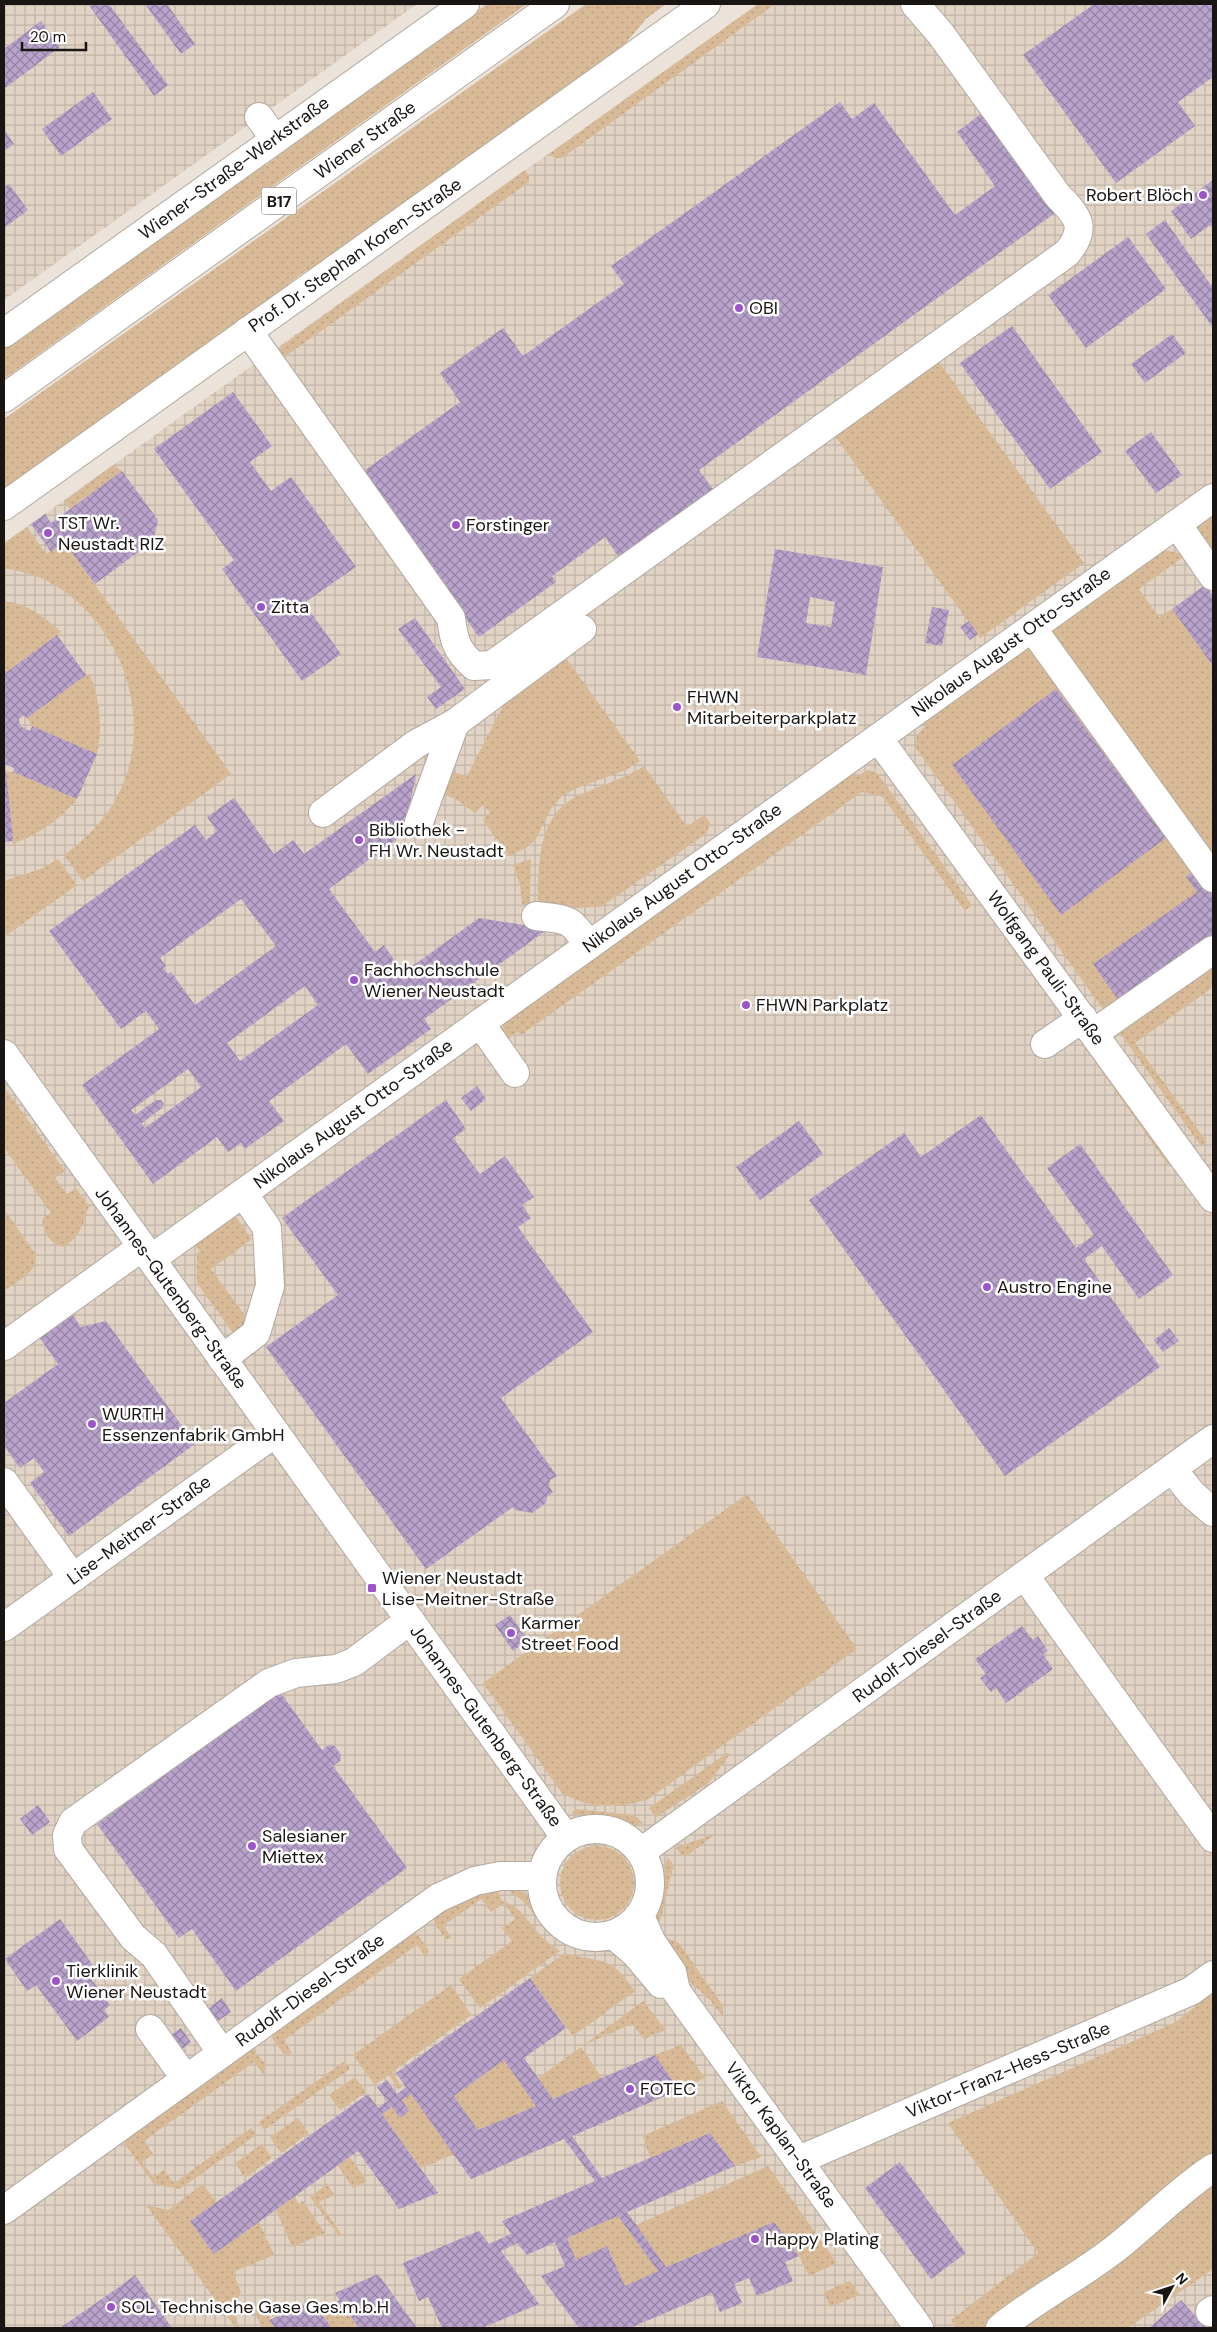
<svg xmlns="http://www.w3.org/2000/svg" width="1217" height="2332" font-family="'DM Sans',sans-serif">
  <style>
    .industrial { fill: url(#industrial-grid) }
    .green { fill: url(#green-dots) }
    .building { fill: url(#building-cross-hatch); fill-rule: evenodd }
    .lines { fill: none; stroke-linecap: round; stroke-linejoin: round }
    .minor-casing { stroke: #b1aaa0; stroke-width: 30 }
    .major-casing { stroke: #b1aaa0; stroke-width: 30 }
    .minor { stroke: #fff; stroke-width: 28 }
    .major { stroke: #fff; stroke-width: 28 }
    .poi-dot { fill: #9b55c9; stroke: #fff; stroke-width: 2 }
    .labels { text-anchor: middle; stroke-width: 5; stroke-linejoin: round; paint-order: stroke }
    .shield { fill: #fff; stroke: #5d5b59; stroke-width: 1 }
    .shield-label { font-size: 16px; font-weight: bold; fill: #181512 }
    .street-label { font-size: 18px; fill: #181512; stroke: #fff }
    .poi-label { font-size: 18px; fill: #181512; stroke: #fff; text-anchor: start }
  </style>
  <defs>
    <pattern id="industrial-grid" width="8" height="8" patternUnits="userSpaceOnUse" patternTransform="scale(1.25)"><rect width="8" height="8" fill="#e2d4c5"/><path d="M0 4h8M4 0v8" fill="none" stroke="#c1b5a8"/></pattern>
    <pattern id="green-dots" width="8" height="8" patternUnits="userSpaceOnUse" patternTransform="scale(1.25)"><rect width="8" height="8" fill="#d9ba97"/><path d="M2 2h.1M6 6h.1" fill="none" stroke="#ba9f81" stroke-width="1.8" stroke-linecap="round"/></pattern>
    <pattern id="building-cross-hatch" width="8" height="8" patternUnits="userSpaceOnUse" patternTransform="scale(1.25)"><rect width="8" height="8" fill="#b9a2cb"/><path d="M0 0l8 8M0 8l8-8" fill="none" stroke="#9583a3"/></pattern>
  </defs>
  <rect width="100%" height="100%" fill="#ebe2d9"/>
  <g class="industrial">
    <polygon points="4,4 417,4 4,300"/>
    <polygon points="758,4 1213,4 1213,2328 4,2328 4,543"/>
  </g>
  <g class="green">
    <polygon points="487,4 527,4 4,379 4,349 262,164 266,165 309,133 310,130"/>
    <polygon points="586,4 666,4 646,19 619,51 309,272 307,270 288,284 290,287 4,491 4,419"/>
    <polygon points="758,4 775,4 562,158 555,158 549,154"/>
    <polygon points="525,170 529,176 529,182 282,359 276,350"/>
    <polygon points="936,358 1084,563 980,638 832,432"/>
    <polygon points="113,465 122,471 70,509 64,501"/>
    <polygon points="1213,514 1213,533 1211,535 1213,538 1213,558 1189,532"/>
    <path d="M27,527L46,554L64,542L231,774L83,881L64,855C87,838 106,819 119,793C156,719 121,619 47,581C34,574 18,571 4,568V543Z"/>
    <polygon points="1164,550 1186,555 1139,589 1159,617 1172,609 1213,666 1213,987 1135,1043 1207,1142 1201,1146 915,747 917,735 926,725 923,722"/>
    <path d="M4,601C26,603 46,618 61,632L4,674Z"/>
    <polygon points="566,658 640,761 626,770 577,788 562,796 551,809 536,839 526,848 509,856 483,820 490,812 483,805 475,813 457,800 441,793 450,771 467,776 505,702"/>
    <path d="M86,675H90C100,702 103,725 97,754L32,726L27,718Z"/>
    <path d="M644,766L687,827L704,815L710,823L707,833L601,907L538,909C538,870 536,816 577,796C600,785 623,780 644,766Z"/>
    <polygon points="868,770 877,773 972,905 965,911 883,797 862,792 521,1035 518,1032 503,1042 501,1030 505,1024 504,1022 852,773 856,777"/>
    <path d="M6,771L13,772L77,799C59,820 39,834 13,844Z"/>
    <polygon points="58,859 77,885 4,937 4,881 43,868"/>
    <polygon points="531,859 530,904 522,904 520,885 513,865"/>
    <polygon points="1083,1045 1089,1046 1170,1159 1168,1165"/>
    <path d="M4,1087L65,1171L55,1178L67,1194L76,1188L89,1206C83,1225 80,1237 63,1247C50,1243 43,1233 42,1219L51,1213L4,1148Z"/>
    <path d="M4,1209L36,1255C38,1273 17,1281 4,1291Z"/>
    <polygon points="234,1214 252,1239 211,1269 249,1321 233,1333 197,1283 197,1254 200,1251 194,1243"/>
    <path d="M747,1494L857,1649L647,1800C616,1808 589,1809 562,1793L483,1683Z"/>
    <polygon points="727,1753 730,1754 709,1783 656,1817 649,1808"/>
    <polygon points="575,1809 634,1815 643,1823 636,1826 606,1818 585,1818 572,1813"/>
    <path d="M717,1833L688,1855H681L676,1848C680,1845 709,1837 717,1833Z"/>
    <circle cx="597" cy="1883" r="37"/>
    <path d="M668,1857L674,1866C667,1884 665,1915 656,1929L653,1921L660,1899L662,1873Z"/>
    <path d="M497,1887L502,1901C523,1907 529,1924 543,1938C548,1943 554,1947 560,1951L480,2008L459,1979L512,1941L502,1928L515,1919L504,1903L491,1912L481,1899L443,1926L452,1938L446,1939L434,1923V1916L466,1899Z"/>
    <path d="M511,1888C515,1890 521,1891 525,1894C535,1900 537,1910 543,1919C549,1927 557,1934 566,1939C586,1951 603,1942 622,1952C585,1952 562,1953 538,1920C530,1909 525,1900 511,1893Z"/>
    <polygon points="410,1933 418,1935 429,1951 426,1957 417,1945 284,2040 292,2053 287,2055 283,2053 272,2038 273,2032"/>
    <polygon points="669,1939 679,1943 723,2006 723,2017 710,2000 687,1979 661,1941"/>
    <path d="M565,1953C578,1958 596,1958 607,1963C619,1968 627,1981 635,1991L573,2036L530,1978Z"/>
    <polygon points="451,1985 471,2015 392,2072 402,2087 398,2089 389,2075 375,2085 353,2055"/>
    <polygon points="1213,1993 1213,2269 1128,2328 957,2328 951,2320 1038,2253 948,2123 1174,2023"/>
    <polygon points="643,2001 666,2030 644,2039 632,2024 584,2045"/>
    <polygon points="681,2045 705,2078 679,2090 655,2055"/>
    <polygon points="581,2047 602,2078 553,2099 538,2078"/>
    <polygon points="250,2048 254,2050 266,2065 263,2074 254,2062 144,2141 153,2154 142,2162 153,2177 164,2170 174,2183 251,2128 256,2135 180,2189 154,2184 122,2140"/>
    <polygon points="504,2060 536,2106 478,2130 454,2096"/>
    <polygon points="345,2061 350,2069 264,2130 259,2122"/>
    <polygon points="355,2077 366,2092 340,2110 329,2095"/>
    <polygon points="411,2094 454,2154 421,2168 382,2114 392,2107 400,2117 409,2111 402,2100"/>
    <polygon points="722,2101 761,2157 735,2166 710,2133 650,2158 643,2136"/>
    <polygon points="298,2118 309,2133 281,2153 270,2137"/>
    <polygon points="262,2144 272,2158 245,2178 235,2163"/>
    <polygon points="350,2157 367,2181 353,2188 338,2166"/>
    <polygon points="768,2166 837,2263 809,2276 799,2256 774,2222 666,2267 636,2225"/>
    <path d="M203,2184L216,2202L190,2221L214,2254L259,2222L274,2255L233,2272L241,2292C234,2305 235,2315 239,2328H236L146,2205L168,2210Z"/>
    <polygon points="327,2184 334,2195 319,2202 342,2235 339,2236 310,2197"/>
    <polygon points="294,2197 299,2204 303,2201 325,2233 292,2247 276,2210"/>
    <polygon points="618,2216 658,2271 625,2286 607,2246 576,2260 567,2238"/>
    <polygon points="850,2281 860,2295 830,2307 824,2292"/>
    <polygon points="267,2298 272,2311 269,2320 275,2328 262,2328 256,2315 257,2304"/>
    <polygon points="343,2306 359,2328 332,2328 323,2316"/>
  </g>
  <g class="building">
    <polygon points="88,4 109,4 168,85 154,96"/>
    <polygon points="145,4 167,4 195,44 181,54"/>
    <polygon points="1094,4 1138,4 1140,7 1145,4 1213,4 1213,77 1178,102 1195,126 1116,183 1023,55"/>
    <polygon points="41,21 60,47 4,89 4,49"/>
    <polygon points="93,92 112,119 61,156 42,129"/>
    <polygon points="840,102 852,119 874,103 955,215 995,186 957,132 982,113 1055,213 699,470 715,492 621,560 605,537 552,576 556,582 479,637 361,473 460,402 440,373 503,328 523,356 624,284 611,266"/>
    <polygon points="4,129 14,144 4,151"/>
    <polygon points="1213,180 1213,229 1210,225 1191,239 1171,211"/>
    <polygon points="9,184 28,210 4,228 4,188"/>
    <polygon points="1165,220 1213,288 1213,328 1146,234"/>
    <polygon points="1128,237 1166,289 1086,348 1048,295"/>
    <polygon points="1012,326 1102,452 1050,489 960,363"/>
    <polygon points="1172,334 1186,353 1145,383 1131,364"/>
    <polygon points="233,392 272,446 250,462 271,491 291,477 356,567 304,603 341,654 302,681 222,569 234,560 154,449"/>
    <polygon points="1151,432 1182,475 1156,493 1125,451"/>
    <polygon points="122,471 158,520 153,541 95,584 64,542 51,552 31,524 45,514 51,523"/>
    <path d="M775,549L883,567L866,675L757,657ZM810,597L835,602L831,627L806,623Z"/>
    <polygon points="1205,585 1213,596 1213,666 1172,609"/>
    <polygon points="932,607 949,610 942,646 925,643"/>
    <polygon points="415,618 465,689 436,709 427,697 441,687 398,629"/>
    <polygon points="969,621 978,634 970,640 960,627"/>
    <polygon points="57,635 86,675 27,718 24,715 19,719 20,726 30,731 32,726 97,754 77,799 13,772 14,768 4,764 4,674"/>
    <polygon points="1056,689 1166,838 1061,915 952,765"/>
    <polygon points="4,771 6,771 13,841 4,842"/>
    <path d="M416,774L404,834L329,889L375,952L384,945L403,973L479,918L548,929L424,1019L431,1029L368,1074L346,1044L269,1101L284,1121L245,1149L241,1143L228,1152L217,1137L153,1184L82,1085L159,1029L146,1011L121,1029L49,931L195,825L206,840L217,831L207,817L234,798L274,854L293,840L304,854ZM241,899L276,946L195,1005L171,972L168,974L163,968L166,966L160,958ZM305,986L318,1005L240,1061L227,1043ZM188,1069L201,1087L145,1128L141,1124L162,1108L164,1104L161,1100H156L135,1115L131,1110Z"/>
    <polygon points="1195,870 1213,897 1213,936 1119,1001 1093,964 1197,892 1186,877"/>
    <polygon points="477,1086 486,1099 471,1111 461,1098"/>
    <polygon points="446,1100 466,1129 453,1138 480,1174 505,1156 534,1197 522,1205 531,1218 518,1227 593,1332 501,1398 557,1476 550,1480 549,1486 553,1492 547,1497 546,1503 532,1513 515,1510 513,1507 426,1569 266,1347 338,1295 282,1218"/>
    <polygon points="981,1115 1076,1248 1094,1235 1047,1168 1080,1144 1173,1275 1139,1299 1102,1246 1084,1259 1160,1367 1005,1476 809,1200 904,1133 921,1157"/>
    <polygon points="799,1121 823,1154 760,1200 736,1167"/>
    <polygon points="69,1310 81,1327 106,1321 195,1444 69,1536 30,1483 44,1472 34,1458 20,1468 4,1446 4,1403 58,1364 37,1334"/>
    <polygon points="1169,1328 1179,1341 1163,1352 1154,1340"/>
    <polygon points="510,1615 528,1640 513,1651 495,1625"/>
    <polygon points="1022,1626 1033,1640 1038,1636 1048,1651 1043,1654 1053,1669 1006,1703 996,1688 991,1692 980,1678 986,1674 975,1659"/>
    <polygon points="280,1692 322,1750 329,1745 335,1746 341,1755 340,1761 333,1766 407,1868 236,1991 192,1929 179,1938 97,1824"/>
    <polygon points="38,1805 50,1822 32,1835 20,1819"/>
    <polygon points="60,1919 97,1971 89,1976 110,2005 104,2010 109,2017 77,2041 36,1985 27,1991 5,1959"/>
    <path d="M530,1978L566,2028L524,2058L553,2099L655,2055L679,2090L572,2136L602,2178L710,2133L735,2166L627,2212L666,2267L774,2222L799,2256L785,2262L793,2281L757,2296L749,2278L734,2284L742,2303L720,2312L712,2293L630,2328H579L541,2276L565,2266L555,2242L527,2255L517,2243L501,2251L539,2304L482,2328H442L428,2297L419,2301L403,2263L479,2231L489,2244L511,2234L502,2221L595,2181L564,2139L471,2179L411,2094L402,2100L409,2111L400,2118L392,2107L382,2114L438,2193L399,2209L358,2151L214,2254L190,2221L368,2094L378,2108L387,2101L377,2087L387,2080L397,2094L406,2087L396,2073ZM504,2060L536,2106L478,2130L454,2096ZM618,2216L658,2271L625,2286L607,2246L576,2260L567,2238Z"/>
    <polygon points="222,1998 231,2012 218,2021 209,2008"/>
    <polygon points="181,2028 191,2042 181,2050 171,2035"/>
    <polygon points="900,2162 966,2253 931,2279 865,2188"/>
    <polygon points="378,2274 417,2328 359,2328 343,2306 323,2316 332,2328 275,2328 269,2320 313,2302 319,2310 340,2300 335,2293"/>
    <polygon points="135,2275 172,2328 60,2328 119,2287"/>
    <polygon points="1181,2300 1206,2328 1149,2328"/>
  </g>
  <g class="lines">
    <defs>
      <g id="minor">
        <polyline points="259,117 275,139"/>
        <path d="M248,331L451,618C454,641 456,650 474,666L492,665L1067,253C1088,228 1078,216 1058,196L940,33L915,4"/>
        <polyline points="4,333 465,4"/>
        <polyline points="4,506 706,4"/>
        <polyline points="1177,524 1213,576"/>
        <polyline points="1032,628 1213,878"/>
        <polyline points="878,738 1213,1198"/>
        <polyline points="323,813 416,744 455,723"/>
        <polyline points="419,822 455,723 582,629"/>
        <path d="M536,916C571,920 568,917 589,945"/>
        <polyline points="480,1023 515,1073"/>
        <polyline points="1094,1033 1213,950"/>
        <polyline points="1045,1044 1083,1018"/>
        <polyline points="4,1054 566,1838"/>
        <polyline points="151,1259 1213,498"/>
        <polyline points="4,1346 142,1247"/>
        <polyline points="222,1359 256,1333 270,1286 267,1228 243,1193"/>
        <polyline points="1173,1470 1192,1494 1213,1512"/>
        <polyline points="4,1482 73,1578"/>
        <polyline points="1025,1576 1213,1838"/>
        <polyline points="4,1627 275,1433"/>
        <circle cx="596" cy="1883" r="54"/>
        <polyline points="641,1852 1213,1439"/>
        <polyline points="640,1916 651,1941 672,1972 676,1991 919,2328"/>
        <polyline points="614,1935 635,1953 661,1984"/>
        <polyline points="150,2029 186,2079"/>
        <polyline points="222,2053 154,1955 133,1937 68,1849 67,1835 73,1822 269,1683 296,1673 336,1669 354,1662 410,1620"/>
        <polyline points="799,2160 1191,1991 1213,1975"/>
        <polyline points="4,2210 438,1898 475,1881 500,1876 542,1876"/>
        <polyline points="1210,2312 1213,2310"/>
        <path d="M1000,2328C1037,2298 1079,2277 1116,2248C1149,2222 1178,2191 1213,2168"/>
      </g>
      <polyline id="major" points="4,398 555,4"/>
    </defs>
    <use href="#minor" class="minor-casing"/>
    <use href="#major" class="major-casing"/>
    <use href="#minor" class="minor"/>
    <use href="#major" class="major"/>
  </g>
  <g class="poi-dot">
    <circle cx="1203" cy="195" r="5"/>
    <circle cx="739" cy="308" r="5"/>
    <circle cx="456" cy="525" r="5"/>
    <circle cx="48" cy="533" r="5"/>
    <circle cx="261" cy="607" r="5"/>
    <circle cx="677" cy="707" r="5"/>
    <circle cx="359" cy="840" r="5"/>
    <circle cx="354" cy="980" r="5"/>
    <circle cx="746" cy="1005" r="5"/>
    <circle cx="987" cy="1287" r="5"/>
    <circle cx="92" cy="1424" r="5"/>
    <rect x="367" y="1583" width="10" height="10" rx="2.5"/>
    <circle cx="511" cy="1633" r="5"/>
    <circle cx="252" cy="1846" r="5"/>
    <circle cx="56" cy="1981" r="5"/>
    <circle cx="630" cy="2089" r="5"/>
    <circle cx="755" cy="2239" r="5"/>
    <circle cx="111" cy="2307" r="5"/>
  </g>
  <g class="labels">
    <rect class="shield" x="261.5" y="187.5" width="35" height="27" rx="4"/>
    <g class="shield-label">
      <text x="279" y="207">B17</text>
    </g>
    <g class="street-label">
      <text transform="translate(365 140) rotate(-36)" y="6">Wiener Straße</text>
      <text transform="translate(234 168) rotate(-36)" y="6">Wiener-Straße-Werkstraße</text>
      <text transform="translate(355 255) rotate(-35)" y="6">Prof. Dr. Stephan Koren-Straße</text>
      <text transform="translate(1011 642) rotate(-36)" y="6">Nikolaus August Otto-Straße</text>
      <text transform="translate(682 878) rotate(-36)" y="6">Nikolaus August Otto-Straße</text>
      <text transform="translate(1046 968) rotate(54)" y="6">Wolfgang Pauli-Straße</text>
      <text transform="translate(353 1114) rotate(-36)" y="6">Nikolaus August Otto-Straße</text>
      <text transform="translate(171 1288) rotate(54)" y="6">Johannes-Gutenberg-Straße</text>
      <text transform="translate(139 1530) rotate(-36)" y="6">Lise-Meitner-Straße</text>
      <text transform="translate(927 1646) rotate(-36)" y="6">Rudolf-Diesel-Straße</text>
      <text transform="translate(486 1726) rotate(54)" y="6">Johannes-Gutenberg-Straße</text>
      <text transform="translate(310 1990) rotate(-36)" y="6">Rudolf-Diesel-Straße</text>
      <text transform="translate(1008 2070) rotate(-23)" y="6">Viktor-Franz-Hess-Straße</text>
      <text transform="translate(781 2135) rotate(54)" y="6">Viktor Kaplan-Straße</text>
    </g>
    <g class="poi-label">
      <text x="1193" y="201" text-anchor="end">Robert Blöch</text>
      <text x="749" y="314">OBI</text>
      <text x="58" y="529">TST Wr.<tspan x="58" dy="21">Neustadt RIZ</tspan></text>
      <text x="466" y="531">Forstinger</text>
      <text x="271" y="613">Zitta</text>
      <text x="687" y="703">FHWN<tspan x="687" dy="21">Mitarbeiterparkplatz</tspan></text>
      <text x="369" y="836">Bibliothek -<tspan x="369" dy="21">FH Wr. Neustadt</tspan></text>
      <text x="364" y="976">Fachhochschule<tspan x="364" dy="21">Wiener Neustadt</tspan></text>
      <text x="756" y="1011">FHWN Parkplatz</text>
      <text x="997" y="1293">Austro Engine</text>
      <text x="102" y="1420">WURTH<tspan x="102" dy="21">Essenzenfabrik GmbH</tspan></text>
      <text x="382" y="1584">Wiener Neustadt<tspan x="382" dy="21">Lise-Meitner-Straße</tspan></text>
      <text x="521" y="1629">Karmer<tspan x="521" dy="21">Street Food</tspan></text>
      <text x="262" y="1842">Salesianer<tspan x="262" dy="21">Miettex</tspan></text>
      <text x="66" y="1977">Tierklinik<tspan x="66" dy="21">Wiener Neustadt</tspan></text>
      <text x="640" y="2095">FOTEC</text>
      <text x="765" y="2245">Happy Plating</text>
      <text x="121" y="2313">SOL Technische Gase Ges.m.b.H</text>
    </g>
  </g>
  <rect width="1217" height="2332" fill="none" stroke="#181512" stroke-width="10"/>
  <g transform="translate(1172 2287) rotate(50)" stroke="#ffffff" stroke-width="4" paint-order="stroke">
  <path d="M0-4L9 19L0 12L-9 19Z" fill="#181512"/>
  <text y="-8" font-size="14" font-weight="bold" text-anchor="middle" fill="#181512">N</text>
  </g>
  <path d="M22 42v8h64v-8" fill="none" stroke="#181512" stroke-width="2.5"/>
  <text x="30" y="42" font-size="15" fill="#181512" stroke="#ffffff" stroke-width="4" paint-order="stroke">20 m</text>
</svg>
